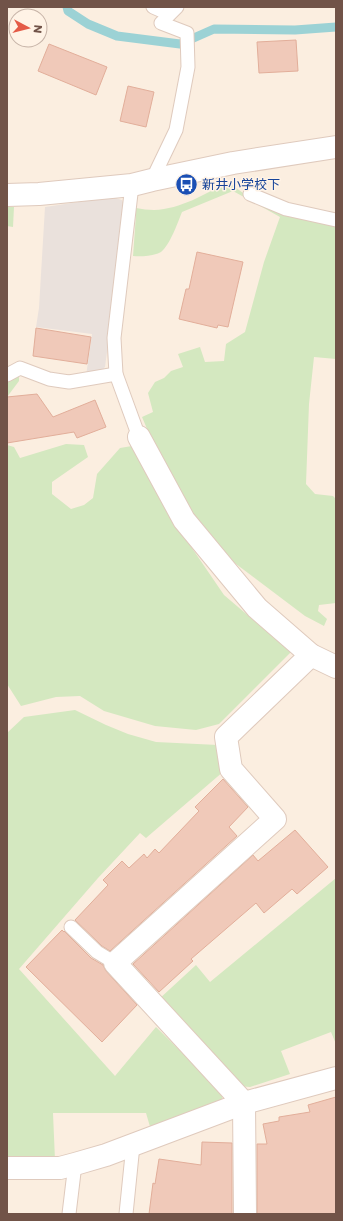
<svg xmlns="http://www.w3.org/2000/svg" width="343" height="1221" font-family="Poppins,'Noto Sans JP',sans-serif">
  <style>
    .industrial { fill: #eae1dc }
    .green { fill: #d4e8c0 }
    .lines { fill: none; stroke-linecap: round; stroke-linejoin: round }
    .stream { stroke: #9cd2d5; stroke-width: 9 }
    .building { fill: #f0c9b9; stroke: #e2ae9a }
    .lane-casing { stroke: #dfcabd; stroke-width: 15 }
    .street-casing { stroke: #dfcabd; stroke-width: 24 }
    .lane { stroke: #fff; stroke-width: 13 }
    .street { stroke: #fff; stroke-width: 22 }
    .labels { text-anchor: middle; stroke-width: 3; stroke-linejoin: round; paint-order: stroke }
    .transit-label { font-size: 13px; fill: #164399; stroke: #fff3e6; text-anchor: start }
  </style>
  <rect width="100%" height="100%" fill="#fbeee0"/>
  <polygon class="industrial" points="112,197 122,200 126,210 105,367 99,373 86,376 92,334 36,327 39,308 45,207"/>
  <g class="green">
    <path d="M228,182L250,198L336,225V359L314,357L309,404L306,484L315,494L333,496L336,499V603L319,605L318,611L327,619L324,626L305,616L236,564L213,544L180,497L161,462L142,417L153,412L148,393L155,382L164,378L171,371L183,367L178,354L200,347L205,362L224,361L226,344L245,332L264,262L280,217L233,191L182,212C178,222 170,245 161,252C154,256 141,257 133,256L136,215V208C142,209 148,210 154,210C181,209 205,194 228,182Z"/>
    <polygon points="7,207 14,207 13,227 7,226"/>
    <polygon points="19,375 19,381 7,397 7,380"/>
    <polygon points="66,444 84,445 88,457 52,482 52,494 71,509 84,505 93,498 97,474 120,448 132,446 181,532 224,595 291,652 219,724 196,730 155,726 104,711 80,696 56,697 21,706 7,684 7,445 14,447 20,458"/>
    <polygon points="75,710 106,725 128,734 156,742 218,745 224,771 146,838 140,833 98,878 19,969 115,1076 156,1027 223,1093 221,1106 151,1130 146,1113 53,1113 55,1160 7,1161 7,733 24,717"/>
    <polygon points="336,878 336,1044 331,1032 281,1051 290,1074 250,1087 238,1086 158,1000 196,965 210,982"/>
  </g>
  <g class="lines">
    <polyline class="stream" points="67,7 68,11 88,24 117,36 180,44 214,29 295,30 336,27"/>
  </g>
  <g class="building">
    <polygon points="296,40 298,71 259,73 257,42"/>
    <polygon points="49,44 107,67 96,95 38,71"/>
    <polygon points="128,86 154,92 146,127 120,121"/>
    <polygon points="197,252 243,262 228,327 218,325 217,328 179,319 186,289 189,289"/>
    <polygon points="36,328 91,337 87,364 33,356"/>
    <polygon points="37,394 53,417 95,400 106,427 77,438 74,432 7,443 7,397"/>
    <polygon points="223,779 248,807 229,827 237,836 110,951 102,946 75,920 108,885 103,880 122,861 129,868 144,854 147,858 155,849 159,853 199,811 195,807"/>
    <polygon points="295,830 328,867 297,894 292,889 264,913 256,903 191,959 193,961 159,992 133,964 253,855 258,861"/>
    <polygon points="62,930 64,932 64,931 91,958 103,965 106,971 137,1005 102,1042 26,967"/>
    <polygon points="336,1097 336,1214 257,1214 257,1144 267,1144 263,1124 279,1121 279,1117 310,1112 308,1105"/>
    <polygon points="202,1142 232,1143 232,1214 149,1214 153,1183 155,1184 159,1159 201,1165"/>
  </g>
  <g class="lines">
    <defs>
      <g id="lane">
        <polyline points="153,7 169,14"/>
        <polyline points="152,180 176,130 188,67 187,33 161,23 177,7"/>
        <polyline points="132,185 114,338 116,374 139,437"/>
        <polyline points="250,194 286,209 336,220"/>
        <polyline points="7,375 20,368 49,379 69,382 116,374"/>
        <polyline points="71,927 97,952 115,963"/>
        <polyline points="69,1214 75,1164"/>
        <polyline points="126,1214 133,1145"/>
      </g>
      <g id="street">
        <polyline points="7,195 39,194 132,185 152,180 233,163 336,147"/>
        <polyline points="139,437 184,520 257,608 311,655 336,667"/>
        <polyline points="7,1168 60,1168 75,1164 106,1155 244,1103 336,1078"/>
        <polyline points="245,1214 244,1103 115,963 275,819 231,769 226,737 311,655"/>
      </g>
    </defs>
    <use href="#lane" class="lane-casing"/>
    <use href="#street" class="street-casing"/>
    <use href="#lane" class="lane"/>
    <use href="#street" class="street"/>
  </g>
  <defs>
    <symbol id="bus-disc" viewBox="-11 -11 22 22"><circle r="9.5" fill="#1a4fb4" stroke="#fff3e6"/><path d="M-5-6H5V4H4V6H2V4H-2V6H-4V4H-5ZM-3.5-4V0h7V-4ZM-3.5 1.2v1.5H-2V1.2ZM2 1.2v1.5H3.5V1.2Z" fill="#fff"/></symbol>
  </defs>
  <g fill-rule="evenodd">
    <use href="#bus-disc" x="174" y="172" width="25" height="25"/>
  </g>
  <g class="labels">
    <g class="transit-label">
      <text x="202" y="189">新井小学校下</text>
    </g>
  </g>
  <rect width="343" height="1221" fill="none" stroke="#715348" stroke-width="16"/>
  <g transform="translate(28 28) rotate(97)"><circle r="19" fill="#fff3e6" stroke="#c6b3a7"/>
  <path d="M0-3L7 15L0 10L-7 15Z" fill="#e45b47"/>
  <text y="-6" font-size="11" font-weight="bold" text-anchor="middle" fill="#715348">N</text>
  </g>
</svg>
